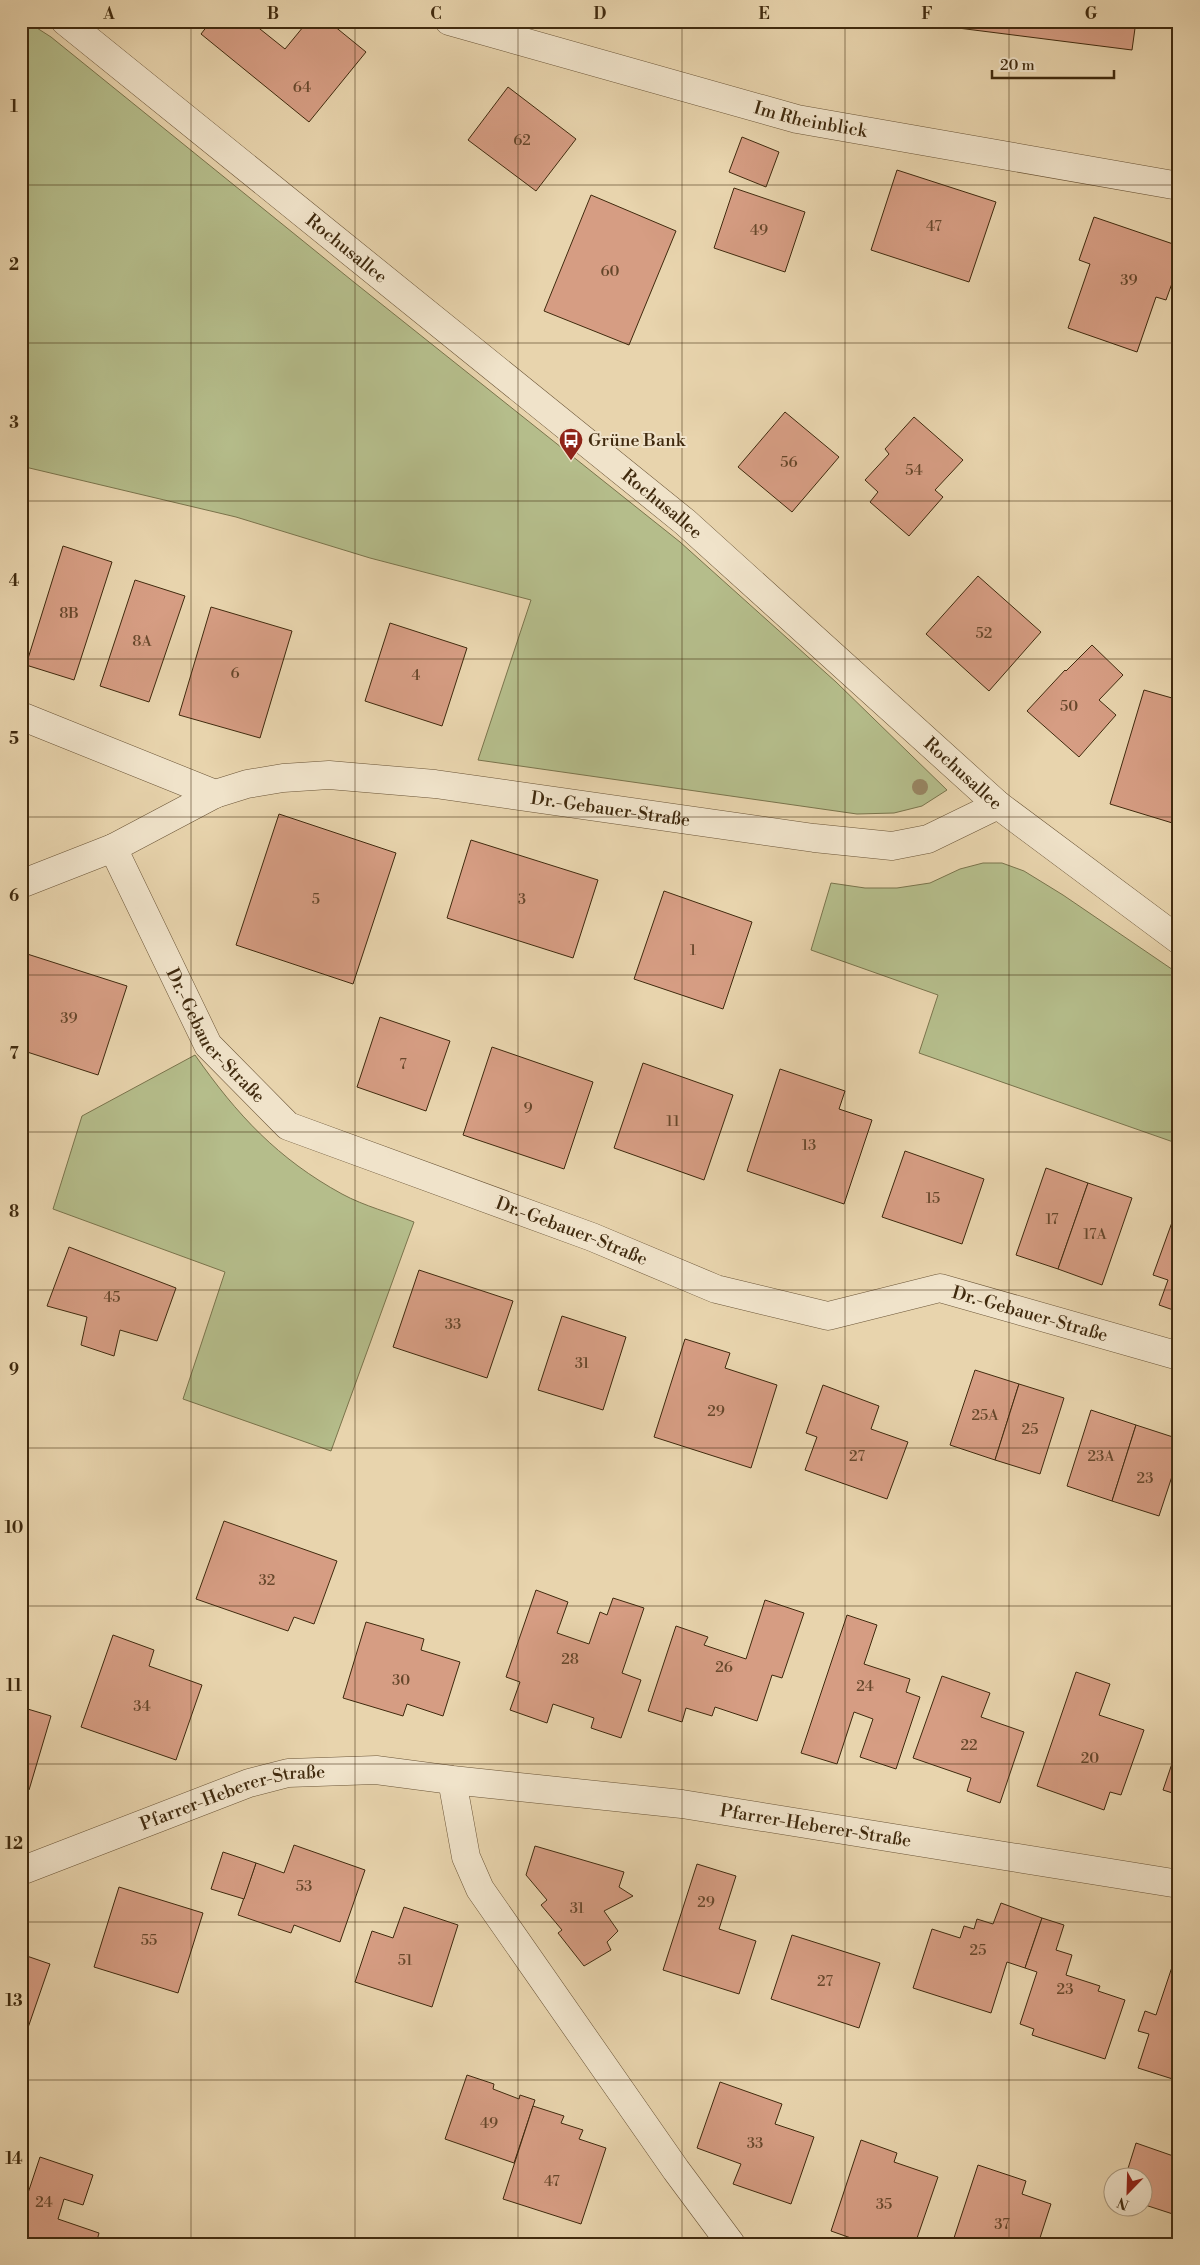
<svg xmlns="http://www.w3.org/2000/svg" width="1200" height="2265" font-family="'Libre Bodoni',serif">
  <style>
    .green { fill: #b5bd8b; stroke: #7a744c }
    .building { fill: #d69d83; stroke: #402a0e }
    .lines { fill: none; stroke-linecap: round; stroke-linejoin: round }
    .minor-casing { stroke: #6a5436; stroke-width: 29 }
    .minor { stroke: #f0e3ca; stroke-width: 28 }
    .tree { fill: #988663 }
    .grid { fill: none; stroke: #402a0e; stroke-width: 1; stroke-opacity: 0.55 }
    .labels { text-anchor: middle; stroke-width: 4; stroke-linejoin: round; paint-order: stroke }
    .number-label { font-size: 15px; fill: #66472b }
    .street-label { font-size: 18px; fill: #402a0e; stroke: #f0e3ca }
    .poi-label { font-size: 18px; fill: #402a0e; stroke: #f0e3ca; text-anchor: start }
    .neatline { fill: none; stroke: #402a0e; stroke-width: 2 }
    .grid-label { font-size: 16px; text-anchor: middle; font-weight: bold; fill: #402a0e }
  </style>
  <rect width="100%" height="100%" fill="#e8d4ad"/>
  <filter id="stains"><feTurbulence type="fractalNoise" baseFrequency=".004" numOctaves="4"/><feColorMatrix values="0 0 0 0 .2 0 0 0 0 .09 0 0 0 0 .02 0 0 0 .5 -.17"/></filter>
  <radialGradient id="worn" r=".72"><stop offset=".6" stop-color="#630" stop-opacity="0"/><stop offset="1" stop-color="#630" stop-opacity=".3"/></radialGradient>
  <g class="green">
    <polygon points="21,21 26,21 51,37 355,283 680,542 836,682 947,790 922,806 894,813 857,814 478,760 531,600 370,558 236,517 21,466"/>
    <polygon points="983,863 1002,863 1024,871 1063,895 1179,974 1179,1144 919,1053 938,995 811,950 831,883 865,888 897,888 930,883 960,869"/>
    <path d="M195,1055C237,1115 278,1159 342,1194C364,1206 391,1213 414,1222L331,1451L183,1399L225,1272L53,1209L82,1116Z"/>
  </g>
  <g class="building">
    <polygon points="211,21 250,21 285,49 308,21 328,21 366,52 309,122 201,34"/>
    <polygon points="959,21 1136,21 1132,50 958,28"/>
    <polygon points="508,87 576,139 536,191 468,140"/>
    <polygon points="742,137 779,152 766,187 729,172"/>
    <polygon points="897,170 996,202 969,282 871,250"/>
    <polygon points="734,188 805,212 785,272 714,248"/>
    <polygon points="591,195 676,231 629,345 544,311"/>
    <polygon points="1094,217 1179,246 1179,264 1166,300 1156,297 1137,352 1068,328 1090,264 1079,260"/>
    <polygon points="785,412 839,457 792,512 738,467"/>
    <polygon points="914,417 963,460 935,490 943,497 909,536 870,502 878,492 865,480 889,454 885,449"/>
    <polygon points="63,546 112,562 74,680 26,665"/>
    <polygon points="978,576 1041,632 989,691 926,634"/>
    <polygon points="135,580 185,596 149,702 100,686"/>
    <polygon points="211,607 292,631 260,738 179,715"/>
    <polygon points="390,623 467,648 442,726 365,701"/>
    <polygon points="1092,645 1123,675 1099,700 1116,715 1079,757 1027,711 1065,670 1066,671"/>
    <polygon points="1144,690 1179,700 1179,825 1110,804"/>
    <polygon points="279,814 396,853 353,984 236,945"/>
    <polygon points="471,840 598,880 573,958 447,918"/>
    <polygon points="664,891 752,922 723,1009 634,979"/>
    <polygon points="21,952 127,986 98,1075 21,1050"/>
    <polygon points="380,1017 450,1041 426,1111 357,1087"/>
    <polygon points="492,1047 593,1082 564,1169 463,1135"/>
    <polygon points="643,1063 733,1095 704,1180 614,1148"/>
    <polygon points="780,1069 845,1091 839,1109 872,1120 844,1204 747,1171"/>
    <polygon points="905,1151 984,1179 962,1244 882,1217"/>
    <polygon points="21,1168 27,1170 21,1188"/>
    <polygon points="1046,1168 1088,1183 1058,1269 1016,1255"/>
    <polygon points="1088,1183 1132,1198 1102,1285 1058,1269"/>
    <polygon points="1175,1214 1179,1215 1179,1312 1159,1305 1168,1280 1153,1275"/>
    <polygon points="69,1247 176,1288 157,1341 120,1330 114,1356 81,1345 87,1317 47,1306"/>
    <polygon points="419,1270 513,1301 487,1378 393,1347"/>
    <polygon points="562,1316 626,1337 603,1410 538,1390"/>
    <polygon points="685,1339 730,1353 725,1368 777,1385 751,1468 654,1437"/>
    <polygon points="975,1370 1019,1384 995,1460 950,1445"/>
    <polygon points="1019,1384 1064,1398 1040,1474 995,1460"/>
    <polygon points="823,1385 879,1406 871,1429 908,1442 887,1499 805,1470 817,1437 806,1433"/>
    <polygon points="1091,1410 1136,1425 1112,1501 1067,1486"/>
    <polygon points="1136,1425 1179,1439 1179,1455 1159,1516 1112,1501"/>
    <polygon points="224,1521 337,1561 314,1624 294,1617 288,1631 196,1599"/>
    <polygon points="536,1590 568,1602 557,1633 589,1644 600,1612 607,1615 613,1598 644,1608 622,1673 641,1680 621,1738 591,1728 594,1718 553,1704 547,1723 510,1710 520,1682 506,1677"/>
    <polygon points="765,1600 804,1613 782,1678 772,1675 757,1721 715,1707 712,1716 686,1708 682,1722 648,1711 676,1626 708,1637 704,1645 746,1659"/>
    <polygon points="847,1615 877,1625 864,1664 910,1679 906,1692 920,1697 896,1769 860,1757 873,1719 854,1712 837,1764 801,1753"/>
    <polygon points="366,1622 424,1639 421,1650 460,1662 443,1716 407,1704 403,1716 343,1698"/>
    <polygon points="113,1635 154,1650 149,1666 202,1685 176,1760 81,1727"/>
    <polygon points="1076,1672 1110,1684 1099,1715 1144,1730 1121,1795 1110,1792 1104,1810 1037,1786"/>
    <polygon points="942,1676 990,1693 981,1717 1024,1732 1000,1803 967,1791 971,1778 913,1758"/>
    <polygon points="21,1707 51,1716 29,1790 21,1788"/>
    <polygon points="1179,1743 1179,1795 1163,1790"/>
    <polygon points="294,1845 365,1870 340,1942 294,1925 291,1933 238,1915 256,1863 284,1873"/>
    <polygon points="535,1846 624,1872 619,1887 633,1896 604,1911 618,1931 607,1942 611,1950 584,1966 558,1933 562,1930 541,1905 547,1900 526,1875"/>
    <polygon points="223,1852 256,1863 244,1899 211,1889"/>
    <polygon points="697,1864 736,1876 719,1929 756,1941 739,1994 663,1970"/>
    <polygon points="119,1887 203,1913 178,1993 94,1967"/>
    <polygon points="1001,1903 1042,1918 1025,1968 1007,1962 991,2013 913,1988 932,1929 960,1938 964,1926 974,1929 977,1919 993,1924"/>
    <polygon points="404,1907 458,1925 432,2007 355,1982 372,1931 393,1938"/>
    <polygon points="1042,1918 1064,1925 1056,1950 1072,1955 1066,1975 1100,1986 1098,1991 1125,2000 1105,2059 1032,2035 1034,2029 1020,2024 1037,1972 1025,1968"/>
    <polygon points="792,1935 880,1963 859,2028 771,1999"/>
    <polygon points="21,1954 50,1964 21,2048"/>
    <polygon points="1174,1961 1179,1962 1179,2081 1138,2068 1149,2034 1138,2031 1145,2011 1156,2015"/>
    <polygon points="467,2075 494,2084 493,2089 519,2099 520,2095 535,2100 514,2163 445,2139"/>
    <polygon points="720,2082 782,2104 775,2124 814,2137 791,2204 733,2184 741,2164 697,2148"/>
    <polygon points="533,2106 564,2116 561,2123 583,2130 579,2139 606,2148 581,2224 503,2199"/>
    <polygon points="861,2140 897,2153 894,2162 938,2177 915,2244 868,2244 831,2231"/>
    <polygon points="1136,2143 1179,2158 1179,2216 1142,2204 1142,2178 1125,2178"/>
    <polygon points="40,2157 93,2175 83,2205 64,2199 58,2219 99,2233 96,2244 21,2244 21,2214"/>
    <polygon points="978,2165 1026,2181 1022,2194 1051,2204 1038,2244 952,2244"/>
  </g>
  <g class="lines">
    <defs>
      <g id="minor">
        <path id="s1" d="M65,21L685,522L998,805L1179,940"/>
        <path id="s2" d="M449,21L797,119L1179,186"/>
        <polyline points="21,716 215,794"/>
        <path id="s3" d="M113,848L208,1045L288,1126L592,1237L716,1289L828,1316L940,1288L1179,1356"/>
        <path id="s4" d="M21,884L113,848L215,794L247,784L283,778L329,775L435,784L814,838L892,846L928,839L998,805"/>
        <polyline points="452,1780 466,1857 480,1889 676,2170 731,2244"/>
        <path id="s5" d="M21,1871L249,1783L288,1773L376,1770L452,1780L682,1804L1179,1884"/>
      </g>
    </defs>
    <use href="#minor" class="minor-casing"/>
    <use href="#minor" class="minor"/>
  </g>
  <circle class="tree" cx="920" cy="787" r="8"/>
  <path class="grid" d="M191,21V2244M355,21V2244M518,21V2244M682,21V2244M845,21V2244M1009,21V2244M21,185H1179M21,343H1179M21,501H1179M21,659H1179M21,817H1179M21,975H1179M21,1132H1179M21,1290H1179M21,1448H1179M21,1606H1179M21,1764H1179M21,1922H1179M21,2080H1179"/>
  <defs>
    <symbol id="bus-pin" viewBox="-11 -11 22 30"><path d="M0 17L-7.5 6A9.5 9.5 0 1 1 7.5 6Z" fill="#8f2418" stroke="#f0e3ca"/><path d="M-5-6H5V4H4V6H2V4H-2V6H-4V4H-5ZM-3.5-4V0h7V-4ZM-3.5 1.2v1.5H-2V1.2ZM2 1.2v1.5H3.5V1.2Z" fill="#fff"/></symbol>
  </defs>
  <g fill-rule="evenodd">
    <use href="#bus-pin" x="557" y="426" width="28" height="38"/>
  </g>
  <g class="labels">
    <g class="number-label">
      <text x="302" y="92">64</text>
      <text x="522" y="145">62</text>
      <text x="934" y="231">47</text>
      <text x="759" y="235">49</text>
      <text x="610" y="276">60</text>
      <text x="1129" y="285">39</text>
      <text x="789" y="467">56</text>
      <text x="914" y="475">54</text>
      <text x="69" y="618">8B</text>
      <text x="984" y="638">52</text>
      <text x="142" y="646">8A</text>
      <text x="235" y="678">6</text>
      <text x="416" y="680">4</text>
      <text x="1069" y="711">50</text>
      <text x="316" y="904">5</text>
      <text x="522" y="904">3</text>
      <text x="693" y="955">1</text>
      <text x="69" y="1023">39</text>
      <text x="403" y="1069">7</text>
      <text x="528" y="1113">9</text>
      <text x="673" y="1126">11</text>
      <text x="809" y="1150">13</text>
      <text x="933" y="1203">15</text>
      <text x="1052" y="1224">17</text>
      <text x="1095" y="1239">17A</text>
      <text x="112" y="1302">45</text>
      <text x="453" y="1329">33</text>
      <text x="582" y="1368">31</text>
      <text x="716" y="1416">29</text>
      <text x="985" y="1420">25A</text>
      <text x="1030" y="1434">25</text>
      <text x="857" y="1461">27</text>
      <text x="1101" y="1461">23A</text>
      <text x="1145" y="1483">23</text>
      <text x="267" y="1585">32</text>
      <text x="570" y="1664">28</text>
      <text x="724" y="1672">26</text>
      <text x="401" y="1685">30</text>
      <text x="865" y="1691">24</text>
      <text x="142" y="1711">34</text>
      <text x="969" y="1750">22</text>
      <text x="1090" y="1763">20</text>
      <text x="304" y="1891">53</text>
      <text x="706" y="1907">29</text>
      <text x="577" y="1913">31</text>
      <text x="149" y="1945">55</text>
      <text x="978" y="1955">25</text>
      <text x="405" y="1965">51</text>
      <text x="825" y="1986">27</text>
      <text x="1065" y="1994">23</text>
      <text x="489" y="2128">49</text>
      <text x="755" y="2148">33</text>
      <text x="552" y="2186">47</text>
      <text x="44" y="2207">24</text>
      <text x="884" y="2209">35</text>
      <text x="1002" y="2229">37</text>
    </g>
    <g class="street-label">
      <text dy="6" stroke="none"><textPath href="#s2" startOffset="375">Im Rheinblick</textPath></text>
      <text dy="6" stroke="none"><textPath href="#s1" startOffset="362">Rochusallee</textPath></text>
      <text dy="6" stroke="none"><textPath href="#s1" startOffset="768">Rochusallee</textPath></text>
      <text dy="6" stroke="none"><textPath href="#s1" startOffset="1172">Rochusallee</textPath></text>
      <text dy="6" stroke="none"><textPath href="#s4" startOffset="614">Dr.-Gebauer-Straße</textPath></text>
      <text dy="6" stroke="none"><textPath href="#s3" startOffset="215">Dr.-Gebauer-Straße</textPath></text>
      <text dy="6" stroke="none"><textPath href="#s3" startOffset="635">Dr.-Gebauer-Straße</textPath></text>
      <text dy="6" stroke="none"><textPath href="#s3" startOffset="1115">Dr.-Gebauer-Straße</textPath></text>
      <text dy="6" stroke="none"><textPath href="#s5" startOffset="225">Pfarrer-Heberer-Straße</textPath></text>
      <text dy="6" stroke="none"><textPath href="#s5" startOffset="816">Pfarrer-Heberer-Straße</textPath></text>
    </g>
    <g class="poi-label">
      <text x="588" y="446">Grüne Bank</text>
    </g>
  </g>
  <rect width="1200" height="2265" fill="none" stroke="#e8d4ad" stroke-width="55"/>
  <g transform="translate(1128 2192) rotate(203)"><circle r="24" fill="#f0e3ca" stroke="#aa997f"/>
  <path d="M0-4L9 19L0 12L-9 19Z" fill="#8f2418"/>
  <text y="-8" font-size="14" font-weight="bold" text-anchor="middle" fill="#402a0e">N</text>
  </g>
  <path d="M992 70v8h122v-8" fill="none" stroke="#402a0e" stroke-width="2.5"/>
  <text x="1000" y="70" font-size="15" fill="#402a0e" stroke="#f0e3ca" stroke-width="4" paint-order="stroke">20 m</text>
  <rect x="28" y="28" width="1144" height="2210" class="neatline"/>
  <g class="grid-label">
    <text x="109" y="19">A</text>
    <text x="273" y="19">B</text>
    <text x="436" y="19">C</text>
    <text x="600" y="19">D</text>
    <text x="764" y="19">E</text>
    <text x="927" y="19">F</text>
    <text x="1091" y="19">G</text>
    <text x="14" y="112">1</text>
    <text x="14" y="270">2</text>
    <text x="14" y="428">3</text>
    <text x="14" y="586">4</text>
    <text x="14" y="744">5</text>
    <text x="14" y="901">6</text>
    <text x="14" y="1059">7</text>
    <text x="14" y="1217">8</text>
    <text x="14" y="1375">9</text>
    <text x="14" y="1533">10</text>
    <text x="14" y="1691">11</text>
    <text x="14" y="1849">12</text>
    <text x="14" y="2006">13</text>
    <text x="14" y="2164">14</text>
  </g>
  <rect width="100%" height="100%" filter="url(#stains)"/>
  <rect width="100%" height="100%" fill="url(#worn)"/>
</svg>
